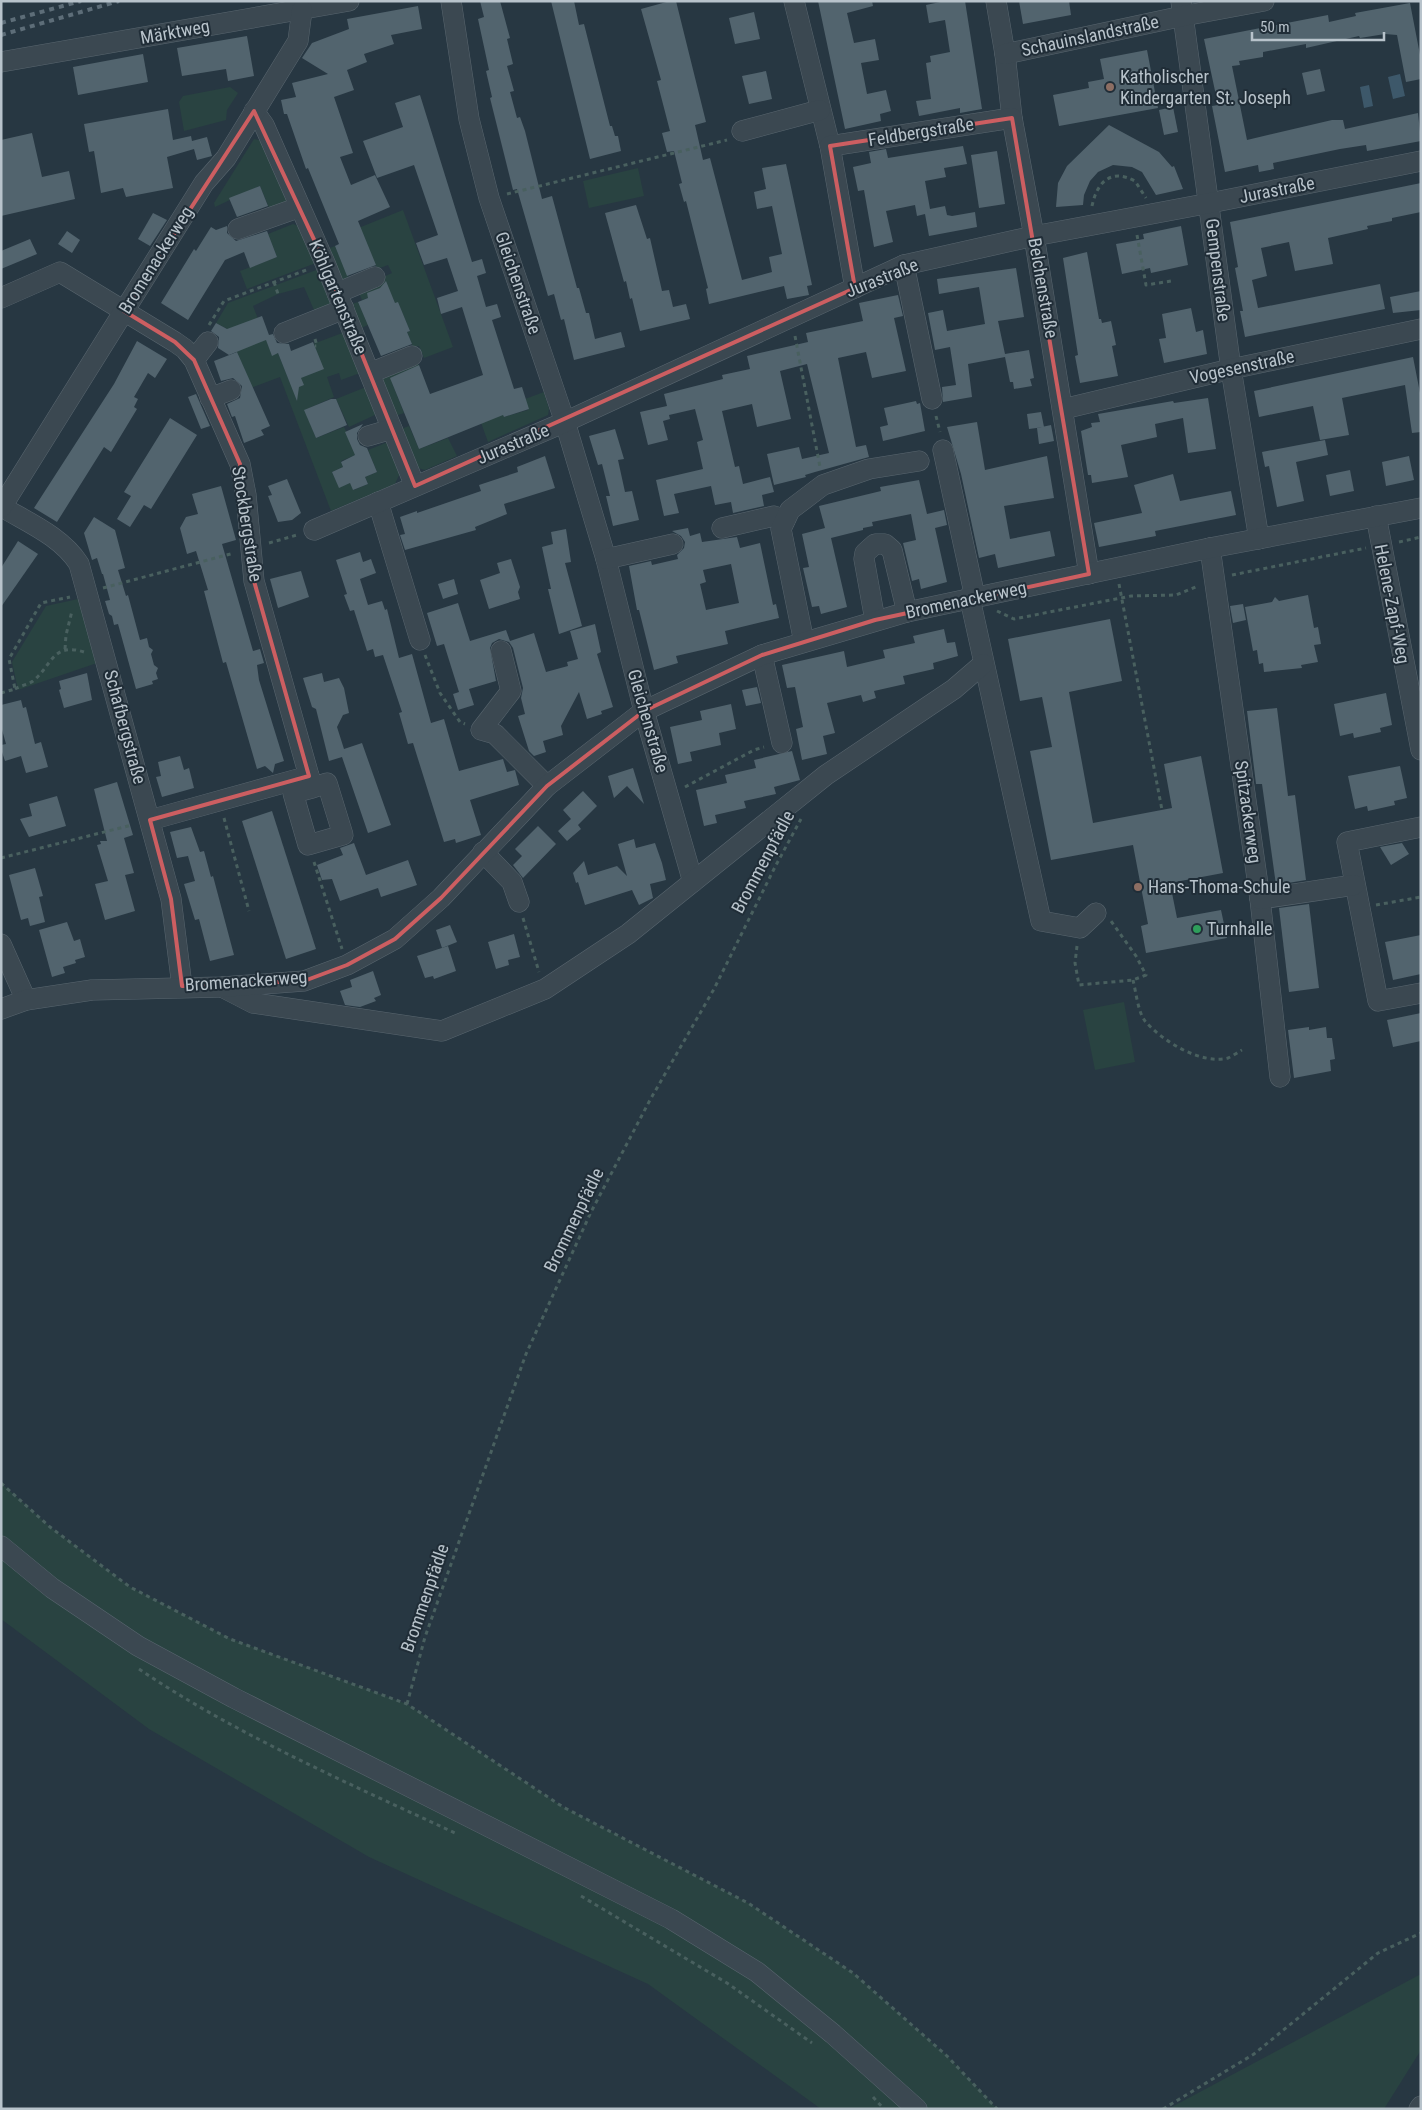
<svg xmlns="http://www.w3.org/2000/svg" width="1422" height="2110" font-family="'Roboto Condensed',sans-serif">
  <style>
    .green { fill: #294341 }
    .water { fill: #3d586a }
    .building { fill: #52646e; fill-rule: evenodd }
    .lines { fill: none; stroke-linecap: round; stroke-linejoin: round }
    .minor-casing { stroke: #59666f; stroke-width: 21 }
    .path { stroke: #49605f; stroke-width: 3; stroke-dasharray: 4 4; stroke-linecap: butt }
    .minor { stroke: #3b4851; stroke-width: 20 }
    .rail { stroke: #5d6d78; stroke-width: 4; stroke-dasharray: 5 5; stroke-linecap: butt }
    .marked { fill: none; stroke: #cc5e61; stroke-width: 4; stroke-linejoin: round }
    .education-dot { fill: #8d6e63; stroke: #202d37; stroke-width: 2 }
    .leisure-dot { fill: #2e9e5b; stroke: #202d37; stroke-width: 2 }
    .labels { text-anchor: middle; stroke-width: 4; stroke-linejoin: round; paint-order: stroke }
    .street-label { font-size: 18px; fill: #b8c3cb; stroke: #202d37 }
    .poi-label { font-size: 18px; fill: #b8c3cb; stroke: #202d37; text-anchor: start }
  </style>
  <rect width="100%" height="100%" fill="#273742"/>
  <g class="green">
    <polygon points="230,87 238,93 227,110 226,120 184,131 179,102 183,96"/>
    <polygon points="254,139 264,141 290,202 270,210 260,186 215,207 214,203"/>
    <polygon points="638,168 644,196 589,208 583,181"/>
    <polygon points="403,210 453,347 424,358 419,346 413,347 407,332 410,331 398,303 395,303 389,290 362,300 357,289 392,273 388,265 377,269 363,235 351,231"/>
    <polygon points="293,224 301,227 316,263 247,289 240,271 277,257 268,234"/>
    <polygon points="335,246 348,277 340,281 327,249"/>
    <polygon points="319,269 334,307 314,310 304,287 278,294 253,306 272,355 278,353 290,383 295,386 300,378 313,373 313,344 345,332 360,373 341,380 339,373 327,377 334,397 305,410 316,438 344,427 358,454 341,461 343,467 332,472 339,487 350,483 354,490 368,484 365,477 377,472 368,450 388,442 400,473 395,484 331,511 280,377 248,389 247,376 227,329 216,323 228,303"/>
    <polygon points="358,302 368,325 359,329 349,305"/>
    <polygon points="417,361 421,371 392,383 404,413 395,416 378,376"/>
    <polygon points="366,387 377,414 349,427 336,399"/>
    <polygon points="544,392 549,409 548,415 488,442 475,406 501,408 504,417 528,410 525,399"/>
    <polygon points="409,426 419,449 448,438 457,456 425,470 418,468 401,429"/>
    <polygon points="78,599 97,663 18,690 12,662 46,606"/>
    <polygon points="1124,1002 1135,1062 1095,1070 1083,1010"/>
    <polygon points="1,1483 50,1527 130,1587 231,1639 407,1704 563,1807 748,1903 853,1973 947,2056 997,2109 821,2109 648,1984 369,1857 149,1729 1,1619"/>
    <polygon points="1421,1974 1421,2050 1384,2109 1168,2109"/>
  </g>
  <g class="water">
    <polygon points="1400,74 1405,96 1393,99 1388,77"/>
    <polygon points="1369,85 1373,106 1364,108 1360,87"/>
  </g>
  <g class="building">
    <polygon points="480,1 500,1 510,38 507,39 513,64 507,66 514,91 510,92 517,118 520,117 525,131 542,199 552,196 577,288 579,288 586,313 589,313 595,339 621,332 625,347 574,360 564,319 561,320 554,294 548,296 517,189 513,190 490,98 492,97 486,71 489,70 478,19 484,17"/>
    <polygon points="551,1 574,1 579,25 584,24 610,126 612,126 615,136 618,136 621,151 590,159"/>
    <polygon points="670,1 676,1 706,122 695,125 703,160 710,158 742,280 772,272 769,257 782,254 772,206 757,209 754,192 766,189 762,168 786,164 812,285 807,286 809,295 787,299 784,286 709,304 706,289 708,288 686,201 684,202 679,184 682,183 674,151 667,152 662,133 670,131 657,81 661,80 641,9"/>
    <polygon points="818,1 872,1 873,6 847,13 854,43 875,39 879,60 861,63 867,94 886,90 891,111 880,114 881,121 845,129"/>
    <polygon points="945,1 965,1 982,109 960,113 960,108 919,116 916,101 931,99 926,63 931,62 930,56 950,52 945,20 929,23 926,5"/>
    <polygon points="1019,1 1069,1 1071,15 1023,24"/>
    <polygon points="1410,3 1421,60 1421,79 1406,82 1397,35 1385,34 1360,38 1359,36 1306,48 1306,44 1263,52 1263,57 1239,61 1240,65 1232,66 1247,140 1332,120 1343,120 1345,129 1418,113 1421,141 1367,151 1366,145 1340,149 1273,163 1274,169 1259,172 1258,165 1225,172 1212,106 1218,105 1204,39 1328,15 1329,22 1356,16 1355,13"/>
    <polygon points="418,6 422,29 391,35 394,44 364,54 367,62 347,70 354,90 334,97 353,153 340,157 351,185 375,175 390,207 358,221 376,265 347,276 335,246 339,244 308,168 306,169 287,114 284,114 281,100 296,97 292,83 328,74 302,58 312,43 349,29 347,19"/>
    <polygon points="754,12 760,39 735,44 729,18"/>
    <polygon points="247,36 254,76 228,81 226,69 182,76 177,48"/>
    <polygon points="1147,50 1158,108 1059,126 1053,95 1089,88 1088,82 1104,79 1100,59"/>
    <polygon points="143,54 148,82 78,95 73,67"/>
    <polygon points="1320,69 1325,91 1307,95 1302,73"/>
    <polygon points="766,71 772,99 749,104 742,76"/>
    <polygon points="420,95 472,262 482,259 486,273 477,276 486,307 497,304 501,317 492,320 514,389 522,387 529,409 504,417 503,415 419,449 390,378 419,365 430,394 483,375 462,307 441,314 437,298 458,291 447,258 424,265 416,243 438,235 414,165 377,178 363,141 403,127 395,103"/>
    <polygon points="1173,107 1178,132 1164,135 1159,110"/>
    <polygon points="168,109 173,140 191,136 192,141 207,137 212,156 197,160 194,149 167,157 173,188 126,197 123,188 101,193 94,151 89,152 84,124"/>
    <polygon points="1109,125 1159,152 1172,167 1174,166 1183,189 1156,195 1142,172 1132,167 1113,165 1098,172 1090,181 1084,195 1083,205 1056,207 1058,183 1067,166"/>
    <polygon points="32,133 42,177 69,171 75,199 1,216 1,140"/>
    <polygon points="963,146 967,164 944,168 946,177 925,181 930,209 945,206 947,215 952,216 975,212 977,227 929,236 925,214 917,216 915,205 886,211 893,242 874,247 864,190 858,191 853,167 871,163 869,152 886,149 888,158"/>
    <polygon points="997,151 1005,204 979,208 971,155"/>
    <polygon points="1421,183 1421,212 1392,218 1392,221 1367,226 1368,229 1328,238 1333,264 1295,271 1289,242 1261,248 1267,276 1252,280 1258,308 1380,284 1385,309 1245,337 1240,311 1243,311 1235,268 1238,267 1230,222"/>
    <polygon points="260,186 268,206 237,217 229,198"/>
    <polygon points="636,205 647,239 650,238 662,291 669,290 673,307 686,304 690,319 640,331 632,298 630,299 626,281 624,282 605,213"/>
    <polygon points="153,213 167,220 150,246 138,239"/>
    <polygon points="227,226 227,233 236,241 267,231 277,257 250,268 244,252 225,260 188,320 161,303 194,249 196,251 211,227 216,230"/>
    <polygon points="1181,226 1188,265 1151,273 1150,268 1122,274 1116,244 1144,239 1143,234"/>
    <polygon points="67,231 80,240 72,253 58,244"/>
    <polygon points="30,239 37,254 1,269 1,251"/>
    <polygon points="1087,252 1099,319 1101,319 1102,323 1111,321 1116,345 1112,346 1118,376 1080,383 1075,356 1078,355 1063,258"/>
    <polygon points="1016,268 1024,317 998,321 1005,354 1029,350 1034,378 1030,379 1032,386 1014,389 1013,382 1010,382 1005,357 968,364 972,397 943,402 942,387 956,385 950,347 935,350 928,313 943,310 947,331 985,324 979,287 939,294 937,279"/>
    <polygon points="386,281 395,303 398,302 410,331 407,332 412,344 381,356 358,302 368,298 367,293 380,288"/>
    <polygon points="1421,291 1421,310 1393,313 1390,297"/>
    <polygon points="898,295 903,316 894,318 906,371 872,378 866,352 838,358 856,447 866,445 869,457 815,472 805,475 806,477 774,485 767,454 799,447 802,459 829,453 807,364 780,371 791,419 757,427 752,404 722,411 735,467 739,466 743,484 770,477 774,492 762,495 764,506 733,513 731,502 715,505 711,486 674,494 679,513 664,516 656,480 703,469 697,442 703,440 695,409 669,415 670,419 663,421 668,440 648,445 640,412 667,406 664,394 723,379 722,375 750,369 747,356 808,342 806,333 863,321 859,303"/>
    <polygon points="1191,308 1196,332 1203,330 1207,354 1164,363 1159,339 1166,338 1162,314"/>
    <polygon points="262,316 269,335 273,334 277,343 289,344 291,351 313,342 324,369 301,378 304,385 299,387 297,401 278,353 272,356 266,340 229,355 218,348 219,337 211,331 216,323 227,329"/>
    <polygon points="137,341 167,359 155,378 148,373 134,397 138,399 134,407 137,409 111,452 104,447 57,522 34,508 114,384"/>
    <polygon points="237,352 270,426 261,430 264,435 244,443 235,416 232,417 227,404 240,398 242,386 233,378 221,381 214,361"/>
    <polygon points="1413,357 1421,398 1421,432 1412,433 1405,385 1342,398 1349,435 1320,440 1313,406 1259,417 1254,391"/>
    <polygon points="196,394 210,426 201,429 188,397"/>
    <polygon points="1208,398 1216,449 1188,453 1183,418 1155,424 1157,437 1121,445 1128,477 1092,483 1091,475 1088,475 1081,431 1092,427 1091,423 1100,422 1098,414 1173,401 1174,403"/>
    <polygon points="331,399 336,399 347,425 316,438 304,410"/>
    <polygon points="916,401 917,404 920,403 925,431 883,441 880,427 888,425 884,408"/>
    <polygon points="1041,412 1044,427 1029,429 1027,414"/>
    <polygon points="170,418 197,435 151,509 144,505 130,527 117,519 131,496 124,492"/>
    <polygon points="977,422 985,470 1047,456 1054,498 1004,506 1010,539 1050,531 1055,556 998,568 995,554 979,558 961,474 947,427"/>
    <polygon points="363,424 357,433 357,439 360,445 367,448 377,472 365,477 368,484 353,490 350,483 339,488 332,472 343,467 341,462 355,455 345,432"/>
    <polygon points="1051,425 1054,441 1039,444 1037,428"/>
    <polygon points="615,429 624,459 618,460 625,492 632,491 639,520 613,526 606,496 610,496 602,464 598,465 589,436"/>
    <polygon points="1325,440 1328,455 1296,462 1304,501 1277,507 1269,466 1265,467 1262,452"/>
    <polygon points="545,456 555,488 504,504 507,514 475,527 476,530 405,550 400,535 405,534 400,517 417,511 417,513 481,491 479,485 518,472 517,467"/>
    <polygon points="1409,456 1414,480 1386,486 1382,462"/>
    <polygon points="1350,470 1354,491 1330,496 1326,475"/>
    <polygon points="1173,474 1180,501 1231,491 1236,515 1155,531 1156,536 1099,547 1094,523 1142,513 1134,485"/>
    <polygon points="287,479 301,513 292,520 278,522 268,496 272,495 268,486"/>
    <polygon points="919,480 927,514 944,510 947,525 935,528 947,582 921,589 919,579 912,581 903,543 916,540 911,514 872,522 873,526 863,528 863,530 831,538 847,607 821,614 819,606 812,607 803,568 809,567 802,534 825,528 819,506 881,491 880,487"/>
    <polygon points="221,486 236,540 222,544 253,651 260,649 264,663 257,665 259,680 284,761 275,764 273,773 265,766 257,769 226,662 223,663 204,591 208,590 196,551 187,554 180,528 186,517 198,514 192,494"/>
    <polygon points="94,517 115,530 125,568 118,570 126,596 128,595 140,640 147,638 149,647 153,650 151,654 154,665 158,668 156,673 158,679 152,681 153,684 136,689 118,624 114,625 112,616 109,614 105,601 110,600 103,574 102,574 97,558 92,560 84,533"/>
    <path d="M688,528L690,536L700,533L702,542L737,537L740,548L760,543L773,605L776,604L779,618L725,631L728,644L676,656L678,663L654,670L639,610H637L629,566L651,561L652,565L678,559L677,555L684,548L685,542L681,536L672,531ZM731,564L739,603L706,610L700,584L706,582L703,570Z"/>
    <polygon points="566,529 571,562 565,563 582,626 559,634 548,589 551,589 542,547 553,544 551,532"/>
    <polygon points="18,541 38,554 1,607 1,568"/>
    <polygon points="360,552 363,562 371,559 376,573 360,579 368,605 382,601 385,610 387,609 399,658 412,654 431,723 444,719 459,771 503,759 507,772 515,770 519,785 470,800 481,835 456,843 455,839 444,842 413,743 408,744 399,713 402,712 383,655 375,657 373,649 367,651 354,610 350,611 344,595 347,594 336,560"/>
    <polygon points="511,559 520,587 518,592 520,599 489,609 480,580 500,573 497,563"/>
    <polygon points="301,571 309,597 278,608 270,579"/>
    <polygon points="454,579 458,594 443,599 438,584"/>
    <polygon points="1308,595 1314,628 1318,627 1321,644 1314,645 1318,662 1301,665 1302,668 1264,672 1263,663 1259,664 1257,650 1253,651 1245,607 1272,602 1275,597 1279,601"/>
    <polygon points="458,603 470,641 506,630 510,641 534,633 546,672 568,666 567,662 578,659 570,631 595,624 601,652 597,654 613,707 601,711 602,714 587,719 579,692 561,726 563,735 543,741 546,752 534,756 529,751 518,716 525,714 521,698 523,688 513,648 509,642 499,639 492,643 490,648 496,681 469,689 474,705 458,710 453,694 459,692 444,644 437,646 427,613"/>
    <polygon points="1243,604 1246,620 1233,623 1230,606"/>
    <polygon points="1110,619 1122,681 1069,692 1093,823 1172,808 1164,764 1201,756 1223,873 1170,883 1177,918 1221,910 1227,938 1146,953 1141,926 1148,924 1133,845 1051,860 1030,751 1052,747 1042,697 1020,701 1008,639"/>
    <polygon points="944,629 947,643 955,642 958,656 933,663 934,669 903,676 905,684 874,691 876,698 863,702 861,695 827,703 835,733 823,736 827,754 802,760 796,729 803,727 795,687 787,688 782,665 844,651 847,667 885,658 883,650 915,643 913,636"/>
    <polygon points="87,673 92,700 64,708 59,690 61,689 59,681"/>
    <polygon points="322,673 324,682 339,678 344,688 349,713 343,715 337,727 344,749 362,743 391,825 368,833 342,757 329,761 316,709 312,707 303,678"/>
    <polygon points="757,687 761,703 746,706 742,690"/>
    <polygon points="1386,693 1392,725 1380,728 1381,732 1354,738 1353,733 1340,736 1334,704"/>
    <polygon points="21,700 23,708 26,707 35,744 41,742 48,767 26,773 21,756 5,761 1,749 1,745 6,744 1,726 1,705"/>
    <polygon points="731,704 736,729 719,733 721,745 690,752 692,761 678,764 670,727 702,720 700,711"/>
    <polygon points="1277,708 1288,796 1295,795 1306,880 1276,885 1262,784 1256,784 1247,711"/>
    <polygon points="792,751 800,780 774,787 776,794 744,801 746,808 715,815 717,823 704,826 696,790 727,783 725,775 756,768 754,760"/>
    <polygon points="180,756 184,770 189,768 194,788 162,797 156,777 161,776 158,762"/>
    <polygon points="1400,766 1407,798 1394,801 1395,805 1368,811 1367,806 1355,809 1348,776"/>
    <polygon points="633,768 644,804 627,786 614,798 608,776"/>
    <polygon points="117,782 133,835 124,838 134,873 125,875 135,911 105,920 95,884 108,881 97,845 101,844 100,841 107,841 94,789"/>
    <polygon points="583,791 597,806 578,825 581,829 567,841 558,831 571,819 563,810"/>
    <polygon points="57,796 66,826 29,837 20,819 32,816 29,804"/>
    <polygon points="272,811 316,949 286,959 242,821"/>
    <polygon points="538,826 556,844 523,878 513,865 522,856 515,849"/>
    <polygon points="191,827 200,852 204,851 211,877 213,876 234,955 210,961 199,919 195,920 184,884 195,881 188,856 177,858 170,832"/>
    <polygon points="634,839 636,848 655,843 662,863 666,880 650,884 653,898 639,905 632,890 585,905 578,882 576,883 573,873 584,861 588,875 617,866 627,876 618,844"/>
    <polygon points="354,843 366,875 408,860 417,885 381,897 378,888 340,901 332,879 322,880 317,865 343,855 340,848"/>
    <polygon points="1402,843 1409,854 1391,865 1380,847"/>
    <polygon points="35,868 43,896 39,897 45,922 30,926 28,918 21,920 9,875"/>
    <polygon points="1309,904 1319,988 1289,992 1279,908"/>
    <polygon points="67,922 74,941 80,939 85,957 75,960 76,963 63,967 65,973 52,977 39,930"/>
    <polygon points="450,925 457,942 442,948 436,930"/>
    <polygon points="514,934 520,957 508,960 509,965 496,969 488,942"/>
    <polygon points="1421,935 1421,974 1393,980 1385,942"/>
    <polygon points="448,946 456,971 434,979 433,976 425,978 417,956"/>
    <polygon points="373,971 381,995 374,998 376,1001 360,1007 345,1005 340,991 352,987 350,980"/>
    <polygon points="1421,1013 1421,1041 1393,1047 1387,1020"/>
    <polygon points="1309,1027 1309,1030 1326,1027 1327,1038 1332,1038 1335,1059 1330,1060 1331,1071 1294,1078 1288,1030"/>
  </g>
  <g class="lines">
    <defs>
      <g id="minor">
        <polyline points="451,1 469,119 489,198 565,422 606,559 644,711 693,882"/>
        <polyline points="794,1 830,146 855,288"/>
        <polyline points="996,1 1005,54 1012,118 1034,236 1089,574"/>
        <polyline points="1181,1 1231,369 1259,539"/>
        <polyline points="1005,54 1183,16 1264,1"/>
        <polyline points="1,62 349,1"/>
        <polyline points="254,111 264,125 325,263 415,486"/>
        <polyline points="742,131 820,110"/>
        <polyline points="830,146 1012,118"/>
        <polyline points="238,229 300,207"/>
        <polyline points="904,265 932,399"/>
        <polyline points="337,293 375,277"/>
        <polyline points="1,298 60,272 175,342 185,349 194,360 240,464 246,495 254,581 309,776 150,820"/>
        <polyline points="284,333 344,309"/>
        <polyline points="194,360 208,342"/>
        <polyline points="370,373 412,356"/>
        <polyline points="210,398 231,390"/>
        <polyline points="1063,409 1231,369 1421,329"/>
        <polyline points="368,436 392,429"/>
        <polyline points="943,450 973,588 970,599 1041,921 1080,928 1096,913"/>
        <polyline points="378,502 420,640"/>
        <path d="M2,507C29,523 62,537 79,564L171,899L182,986"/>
        <polyline points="1,508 204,183 226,158 298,41 302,10"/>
        <polyline points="1376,516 1421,750"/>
        <polyline points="722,528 774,516 785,520"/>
        <polyline points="314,530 565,422 904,265 1034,236 1210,203 1421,161"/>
        <polyline points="1210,548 1260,899 1280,1077"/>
        <polyline points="606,559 673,544"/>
        <polyline points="875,620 864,559 865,553 875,544 885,544 892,550 907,612"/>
        <polyline points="804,642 781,529 790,510 823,485 869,469 919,461"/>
        <polyline points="501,651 511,691 481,730 495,734 547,786"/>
        <polyline points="762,655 782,743"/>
        <polyline points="309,776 312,788 327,783 343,835 308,845 293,793 312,788"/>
        <polyline points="1421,827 1347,842 1378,1001 1421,993"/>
        <polyline points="483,852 512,882 519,902"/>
        <polyline points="1260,899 1354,885"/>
        <polyline points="1,944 26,1000"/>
        <polyline points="222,987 253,1003 442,1031 545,989 628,934 826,775 954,689 983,664"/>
        <polyline points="1,1009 26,1000 92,990 222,987 304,981 347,965 395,939 441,898 547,786 644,711 762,655 907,612 1210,548 1421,508"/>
        <polyline points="1,1546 52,1588 138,1646 234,1698 671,1919 757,1972 833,2034 917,2109"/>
        <polyline points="1419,2109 1421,2106"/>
      </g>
    </defs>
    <use href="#minor" class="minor-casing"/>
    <g class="path">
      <polyline points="507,194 727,140"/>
      <path d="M1092,206C1097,182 1111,168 1135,181L1146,198"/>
      <polyline points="1137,235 1146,285 1171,281"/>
      <polyline points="274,282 278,294"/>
      <polyline points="209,325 224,301 309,269"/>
      <polyline points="795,336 820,467"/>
      <polyline points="315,339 317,346 315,346"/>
      <polyline points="936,416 940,432"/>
      <polyline points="1399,542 1421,537"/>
      <polyline points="269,543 297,535"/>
      <polyline points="1232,575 1366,548"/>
      <polyline points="1119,584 1162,810"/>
      <polyline points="103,588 234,553"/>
      <polyline points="997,611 1014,619 1131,596 1176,595 1198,586"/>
      <polyline points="65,649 66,635 72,611"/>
      <polyline points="425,655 440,693 460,722 465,724"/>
      <path d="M15,689C20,686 29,684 33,681C52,666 52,642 84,652"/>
      <polyline points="1,693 15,689 9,659 41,603 70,597"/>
      <polyline points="685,787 754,750 764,747"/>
      <polyline points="224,818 249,911"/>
      <polyline points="1,858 132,825"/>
      <polyline points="314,862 342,949"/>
      <polyline points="1376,905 1421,897"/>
      <polyline points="523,918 539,972"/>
      <polyline points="1077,946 1075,963 1079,985 1133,980 1146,975 1136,956 1111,921"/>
      <path d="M1133,980C1136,992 1138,1012 1145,1021C1162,1041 1201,1065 1228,1058C1233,1056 1238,1052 1242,1050"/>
      <polyline points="1,1483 50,1527 130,1587 230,1639 407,1704 563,1807 748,1903 853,1973 947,2056 997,2109"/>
      <path d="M139,1669C235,1734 350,1784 455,1833"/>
      <polyline points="407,1704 425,1637 526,1354 591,1212 650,1100 714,989 776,865 801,819"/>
      <polyline points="581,1896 727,1983 812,2043"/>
      <polyline points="873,2097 884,2109"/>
      <polyline points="1163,2109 1254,2054 1378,1953 1421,1933"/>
    </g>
    <use href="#minor" class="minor"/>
    <g class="rail">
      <polyline points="1,23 81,1"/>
      <polyline points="1,35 119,1"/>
    </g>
  </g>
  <path class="marked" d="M254,111L325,263L415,486L855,288L830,146L1012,118L1089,574L875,620L762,655L644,711L547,786L441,898L395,939L347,965L304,981L182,986L171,899L150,820L309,776L254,581L240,464L194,360L175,342L124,311Z"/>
  <g class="education-dot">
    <circle cx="1110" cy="87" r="5"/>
    <circle cx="1138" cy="887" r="5"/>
  </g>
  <circle class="leisure-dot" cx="1197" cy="929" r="5"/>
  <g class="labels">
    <g class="street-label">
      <text transform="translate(175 32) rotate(-10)" y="6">Märktweg</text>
      <text transform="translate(1090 36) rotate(-12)" y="6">Schauinslandstraße</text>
      <text transform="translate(921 132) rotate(-9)" y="6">Feldbergstraße</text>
      <text transform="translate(1277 190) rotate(-11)" y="6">Jurastraße</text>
      <text transform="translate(156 260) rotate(-58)" y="6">Bromenackerweg</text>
      <text transform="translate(1218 270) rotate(83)" y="6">Gempenstraße</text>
      <text transform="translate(882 278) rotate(-22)" y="6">Jurastraße</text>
      <text transform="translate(518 283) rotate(71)" y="6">Gleichenstraße</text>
      <text transform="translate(1043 288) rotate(80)" y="6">Belchenstraße</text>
      <text transform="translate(338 297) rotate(67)" y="6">Köhlgartenstraße</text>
      <text transform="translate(1242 367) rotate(-12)" y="6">Vogesenstraße</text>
      <text transform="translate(513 444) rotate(-23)" y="6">Jurastraße</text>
      <text transform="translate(247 524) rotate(81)" y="6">Stockbergstraße</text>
      <text transform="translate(966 600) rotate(-12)" y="6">Bromenackerweg</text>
      <text transform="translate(1392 604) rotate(79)" y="6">Helene-Zapf-Weg</text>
      <text transform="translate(648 721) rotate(74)" y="6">Gleichenstraße</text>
      <text transform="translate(125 727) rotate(75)" y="6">Schafbergstraße</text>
      <text transform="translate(1248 812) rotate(82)" y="6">Spitzackerweg</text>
      <text transform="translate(763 862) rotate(-62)" y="6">Brommenpfädle</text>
      <text transform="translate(246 981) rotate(-4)" y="6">Bromenackerweg</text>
      <text transform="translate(574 1220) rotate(-64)" y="6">Brommenpfädle</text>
      <text transform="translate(425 1598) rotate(-71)" y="6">Brommenpfädle</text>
    </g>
    <g class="poi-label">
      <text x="1120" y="83">Katholischer<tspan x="1120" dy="21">Kindergarten St. Joseph</tspan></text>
      <text x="1148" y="893">Hans-Thoma-Schule</text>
      <text x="1207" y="935">Turnhalle</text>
    </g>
  </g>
  <rect width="1422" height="2110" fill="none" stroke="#b8c3cb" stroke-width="5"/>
  <path d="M1252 32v8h132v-8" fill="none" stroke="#b8c3cb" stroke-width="2.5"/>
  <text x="1260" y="32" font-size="15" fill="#b8c3cb" stroke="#202d37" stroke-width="4" paint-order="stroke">50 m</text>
</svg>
